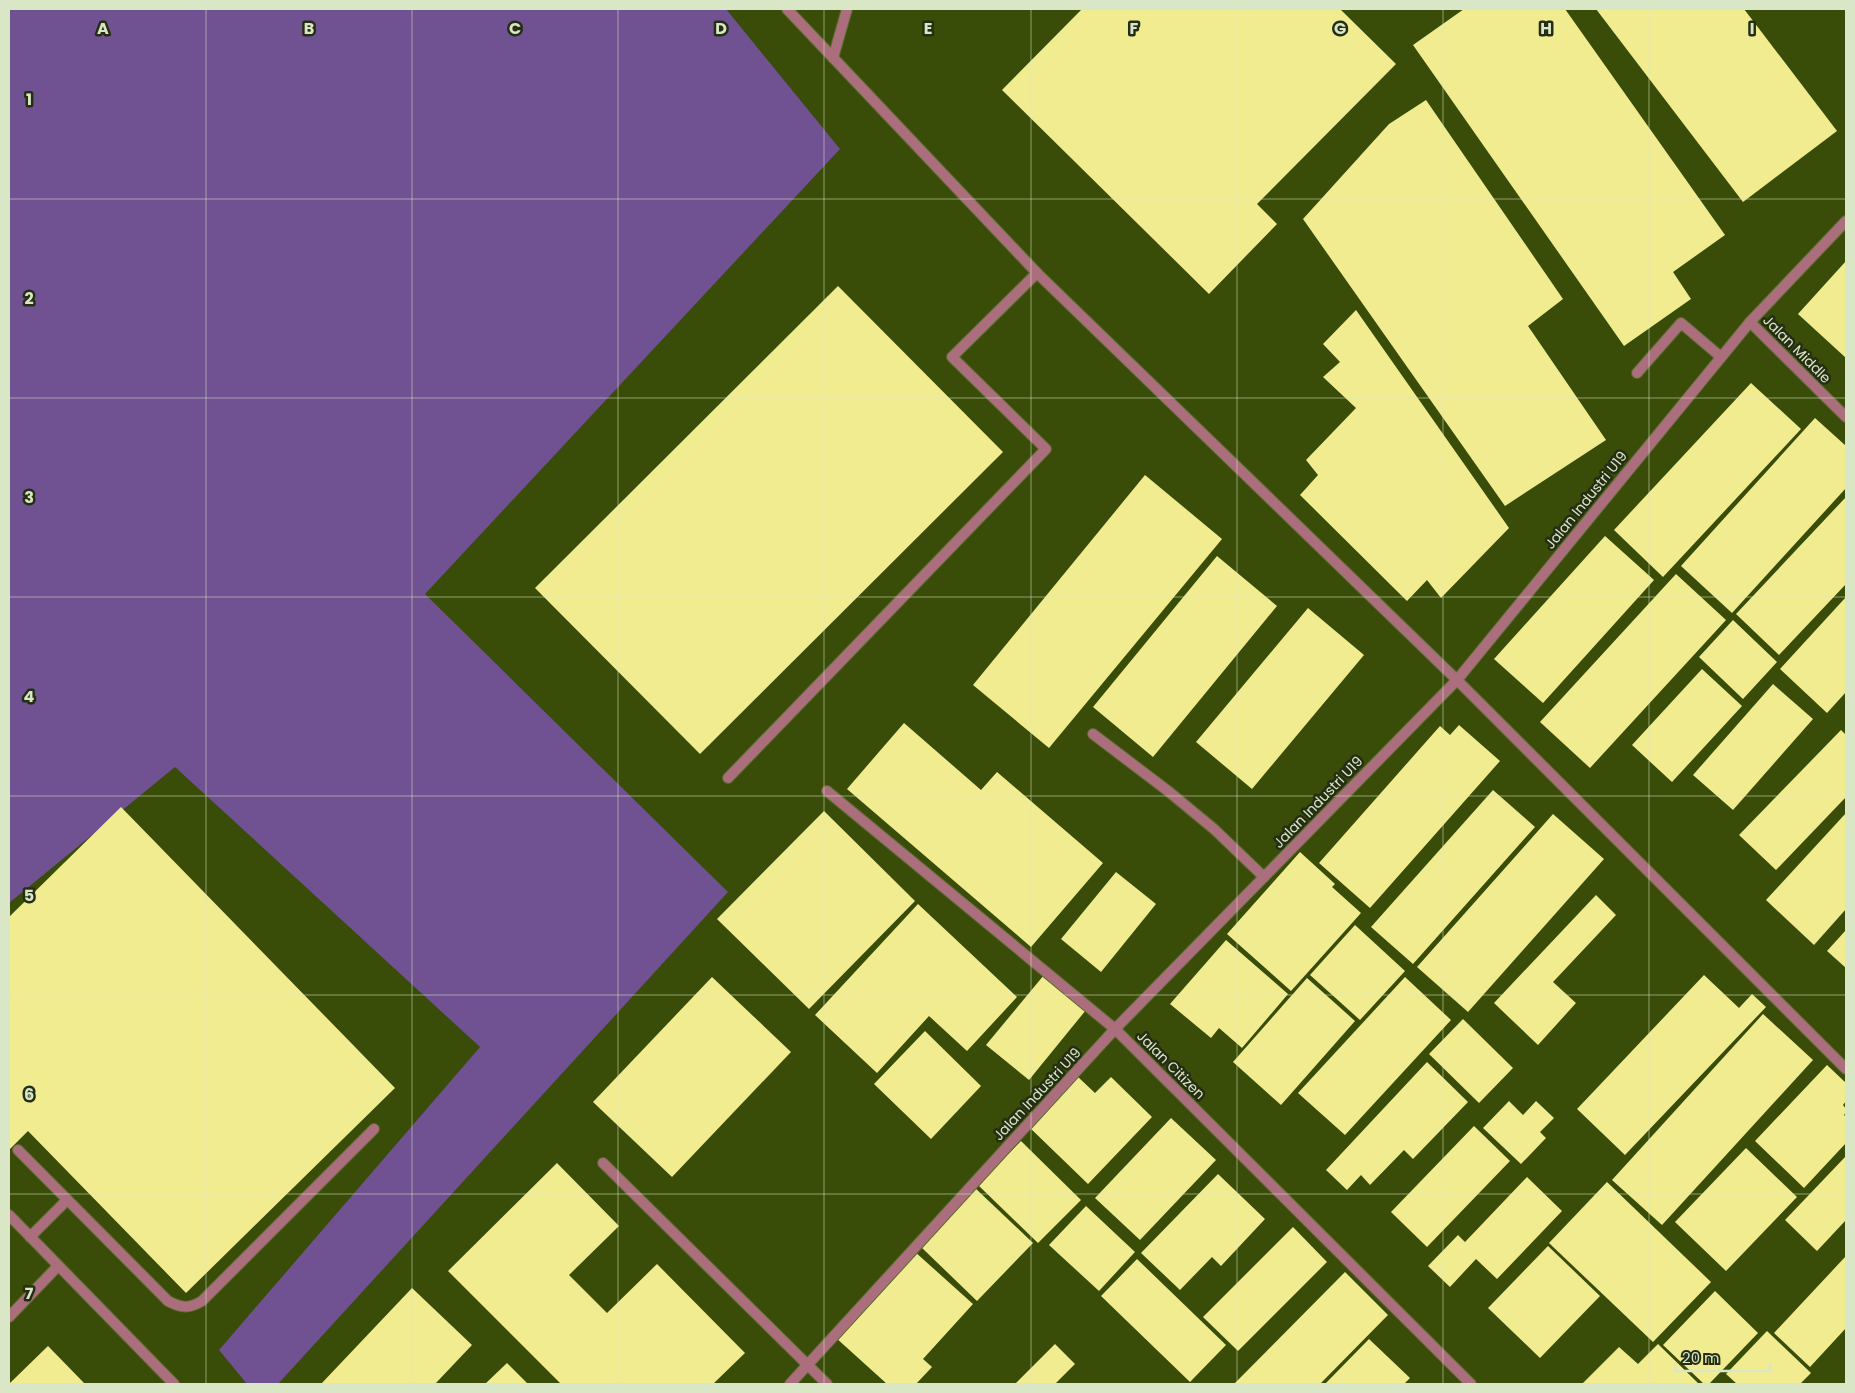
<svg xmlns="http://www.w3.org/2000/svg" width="1855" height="1393" font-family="Poppins,sans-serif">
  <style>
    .green { fill: #705191 }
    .building { fill: #f2ec90 }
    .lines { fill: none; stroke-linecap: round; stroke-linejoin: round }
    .lane-casing { stroke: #596b2e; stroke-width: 12 }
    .street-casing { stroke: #596b2e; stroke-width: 12 }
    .lane { stroke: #ab6e7c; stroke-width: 10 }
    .street { stroke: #ab6e7c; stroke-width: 10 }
    .grid { fill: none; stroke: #dae7c6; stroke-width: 1; stroke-opacity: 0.55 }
    .labels { text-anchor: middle; stroke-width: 5; stroke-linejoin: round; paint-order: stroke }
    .street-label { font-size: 14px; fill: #dae7c6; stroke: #252e14 }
    .grid-label { font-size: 16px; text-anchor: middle; font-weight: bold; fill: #dae7c6; stroke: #252e14; stroke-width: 5; stroke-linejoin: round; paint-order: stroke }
  </style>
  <rect width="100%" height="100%" fill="#394c08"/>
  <polygon class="green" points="9,9 726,9 840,149 425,594 728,892 278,1384 247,1384 219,1350 480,1047 175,767 9,903"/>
  <g class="building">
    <polygon points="1082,9 1340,9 1396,64 1257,204 1277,224 1209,294 1002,90"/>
    <polygon points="1464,9 1565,9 1725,235 1673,272 1691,299 1624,346 1413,45"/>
    <polygon points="1596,9 1744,9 1837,131 1743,202"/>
    <polygon points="1426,100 1563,299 1528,326 1606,440 1505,506 1303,219 1389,124"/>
    <polygon points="1846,261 1846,358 1798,314"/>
    <polygon points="838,286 1003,452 700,754 535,588"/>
    <polygon points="1356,310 1509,528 1441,598 1427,580 1407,601 1300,495 1318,475 1306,460 1356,408 1323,377 1340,362 1323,344"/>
    <polygon points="1751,383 1801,429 1663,577 1614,530"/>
    <polygon points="1815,418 1846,446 1846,488 1732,613 1681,566"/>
    <polygon points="1145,475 1222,539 1049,748 973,685"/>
    <polygon points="1846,497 1846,584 1779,655 1736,614"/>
    <polygon points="1605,536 1654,580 1543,703 1494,659"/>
    <polygon points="1217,556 1277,606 1153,757 1093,707"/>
    <polygon points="1676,574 1726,620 1590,768 1540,722"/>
    <polygon points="1846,597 1846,692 1827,713 1780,669"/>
    <polygon points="1308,608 1364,655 1252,789 1196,742"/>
    <polygon points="1733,620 1777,662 1743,699 1699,657"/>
    <polygon points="1702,669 1742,706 1672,782 1632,745"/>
    <polygon points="1773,684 1813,719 1733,810 1693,775"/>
    <polygon points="904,723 981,790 997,772 1103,863 1031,947 847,789"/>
    <polygon points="1459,725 1500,761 1370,908 1319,863 1440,726 1450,735"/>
    <polygon points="1841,730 1846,735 1846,797 1776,870 1739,835"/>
    <polygon points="1493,790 1535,827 1413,964 1371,927"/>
    <polygon points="121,807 395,1088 186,1293 28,1131 9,1150 9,917"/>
    <polygon points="824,811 915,901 809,1009 717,919"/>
    <polygon points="1846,813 1846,909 1814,945 1766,900"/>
    <polygon points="1553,814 1604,859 1468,1012 1417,967"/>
    <polygon points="1300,852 1335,884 1332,887 1361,913 1291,991 1227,934"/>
    <polygon points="1116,872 1156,904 1101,972 1061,939"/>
    <polygon points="1596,895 1616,915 1553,982 1576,1003 1538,1045 1494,1003"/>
    <polygon points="918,904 1017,997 967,1051 929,1016 877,1073 815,1015"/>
    <polygon points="1355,925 1405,971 1360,1020 1310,975"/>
    <polygon points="1846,930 1846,968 1827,951"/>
    <polygon points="1226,940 1288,994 1242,1048 1219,1028 1211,1038 1170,1004"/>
    <polygon points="1044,975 1086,1010 1029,1080 986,1045"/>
    <polygon points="1704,975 1739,1008 1752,994 1766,1007 1625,1155 1577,1109"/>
    <polygon points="712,977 791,1052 672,1177 593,1102"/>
    <polygon points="1405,977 1451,1020 1345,1135 1298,1093"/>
    <polygon points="1307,978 1355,1021 1281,1105 1233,1062"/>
    <polygon points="1763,1014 1813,1060 1662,1225 1612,1180"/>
    <polygon points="1463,1019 1513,1068 1479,1103 1429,1054"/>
    <polygon points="925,1031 981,1086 931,1139 874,1084"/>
    <polygon points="1427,1062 1468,1102 1413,1159 1404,1150 1370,1185 1361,1175 1347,1190 1326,1170"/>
    <polygon points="1827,1065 1846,1083 1846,1101 1843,1105 1846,1109 1846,1112 1844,1115 1846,1117 1846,1143 1804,1188 1755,1141"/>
    <polygon points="1077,1076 1095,1093 1111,1077 1152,1117 1088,1184 1028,1126"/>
    <polygon points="1509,1101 1523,1115 1536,1101 1554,1118 1540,1132 1546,1138 1521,1164 1483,1128"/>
    <polygon points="1171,1118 1216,1160 1140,1240 1095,1198"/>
    <polygon points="1474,1126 1510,1161 1427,1247 1391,1212"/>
    <polygon points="1021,1141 1081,1200 1038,1243 978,1185"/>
    <polygon points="1746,1148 1797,1197 1726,1271 1675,1222"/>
    <polygon points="1846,1156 1846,1220 1817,1251 1785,1220"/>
    <polygon points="557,1163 619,1226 569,1275 607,1313 657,1264 745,1353 713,1384 561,1384 448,1271"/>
    <polygon points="1218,1174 1265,1219 1221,1266 1212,1257 1180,1290 1141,1253"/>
    <polygon points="1527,1177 1562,1211 1497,1279 1476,1259 1450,1287 1428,1266 1458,1235 1465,1242"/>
    <polygon points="1607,1182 1711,1282 1653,1342 1549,1243"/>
    <polygon points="974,1187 1033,1243 977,1301 919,1245"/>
    <polygon points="1086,1206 1135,1252 1099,1291 1049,1245"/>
    <polygon points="1293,1227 1327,1262 1238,1351 1203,1317"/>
    <polygon points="1548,1246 1600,1296 1540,1358 1488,1308"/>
    <polygon points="914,1251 973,1304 923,1359 932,1367 916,1384 887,1384 835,1337"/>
    <polygon points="1846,1256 1846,1328 1810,1367 1774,1333"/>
    <polygon points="1137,1259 1226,1345 1190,1382 1101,1296"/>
    <polygon points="1345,1272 1388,1315 1320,1384 1234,1384"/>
    <polygon points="412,1288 472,1345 435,1384 321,1384"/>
    <polygon points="1715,1291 1758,1333 1709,1384 1704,1384 1663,1345"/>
    <polygon points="1767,1331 1811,1373 1800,1384 1737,1384 1726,1374"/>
    <polygon points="1369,1339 1410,1378 1404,1384 1325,1384"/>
    <polygon points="1055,1344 1075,1364 1055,1384 1015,1384"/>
    <polygon points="1658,1344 1699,1384 1582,1384 1619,1347 1638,1364"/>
    <polygon points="48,1346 85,1384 9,1384"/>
    <polygon points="507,1363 528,1384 485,1384"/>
  </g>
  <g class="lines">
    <defs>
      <g id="lane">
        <polyline points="833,58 847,9"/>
        <polyline points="1637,373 1681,323 1721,357"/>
        <polyline points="1093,734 1168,791 1214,829 1264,877"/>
        <polyline points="728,778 1046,449 952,357 1037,273"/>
        <path d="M18,1150L168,1301C181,1308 189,1309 202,1301L374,1129"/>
        <polyline points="30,1237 67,1200"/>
        <polyline points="9,1317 58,1266"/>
      </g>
      <g id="street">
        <polyline points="787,9 1037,273 1457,680 1846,1069"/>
        <polyline points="1750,322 1846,417"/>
        <polyline points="827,791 1115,1029 1471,1384"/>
        <polyline points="603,1163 827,1384"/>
        <polyline points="9,1215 174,1384"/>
        <polyline points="790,1384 1115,1029 1457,680 1750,322 1846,221"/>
      </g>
    </defs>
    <use href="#lane" class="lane-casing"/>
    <use href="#street" class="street-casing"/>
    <use href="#lane" class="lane"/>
    <use href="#street" class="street"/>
  </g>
  <path class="grid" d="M206,9V1384M412,9V1384M618,9V1384M824,9V1384M1031,9V1384M1237,9V1384M1443,9V1384M1649,9V1384M9,199H1846M9,398H1846M9,597H1846M9,796H1846M9,995H1846M9,1194H1846"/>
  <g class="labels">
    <g class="street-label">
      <text transform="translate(1797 349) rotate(45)" y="5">Jalan Middle</text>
      <text transform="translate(1586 500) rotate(-51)" y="5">Jalan Industri U19</text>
      <text transform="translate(1318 802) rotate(-46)" y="5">Jalan Industri U19</text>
      <text transform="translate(1171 1065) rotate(45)" y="5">Jalan Citizen</text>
      <text transform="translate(1037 1094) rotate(-47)" y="5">Jalan Industri U19</text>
    </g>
  </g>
  <g class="grid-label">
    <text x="103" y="34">A</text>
    <text x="309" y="34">B</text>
    <text x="515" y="34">C</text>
    <text x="721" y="34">D</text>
    <text x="928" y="34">E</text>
    <text x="1134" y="34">F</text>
    <text x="1340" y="34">G</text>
    <text x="1546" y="34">H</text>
    <text x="1752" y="34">I</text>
    <text x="29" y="105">1</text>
    <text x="29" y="304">2</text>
    <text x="29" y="503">3</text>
    <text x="29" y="702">4</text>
    <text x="29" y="901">5</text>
    <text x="29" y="1100">6</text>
    <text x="29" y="1299">7</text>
  </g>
  <rect width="1855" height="1393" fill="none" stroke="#dae7c6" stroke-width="20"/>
  <path d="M1675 1363v8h95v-8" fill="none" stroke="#dae7c6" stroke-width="2.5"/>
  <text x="1682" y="1363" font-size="15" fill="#dae7c6" stroke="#252e14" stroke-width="4" paint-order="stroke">20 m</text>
</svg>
